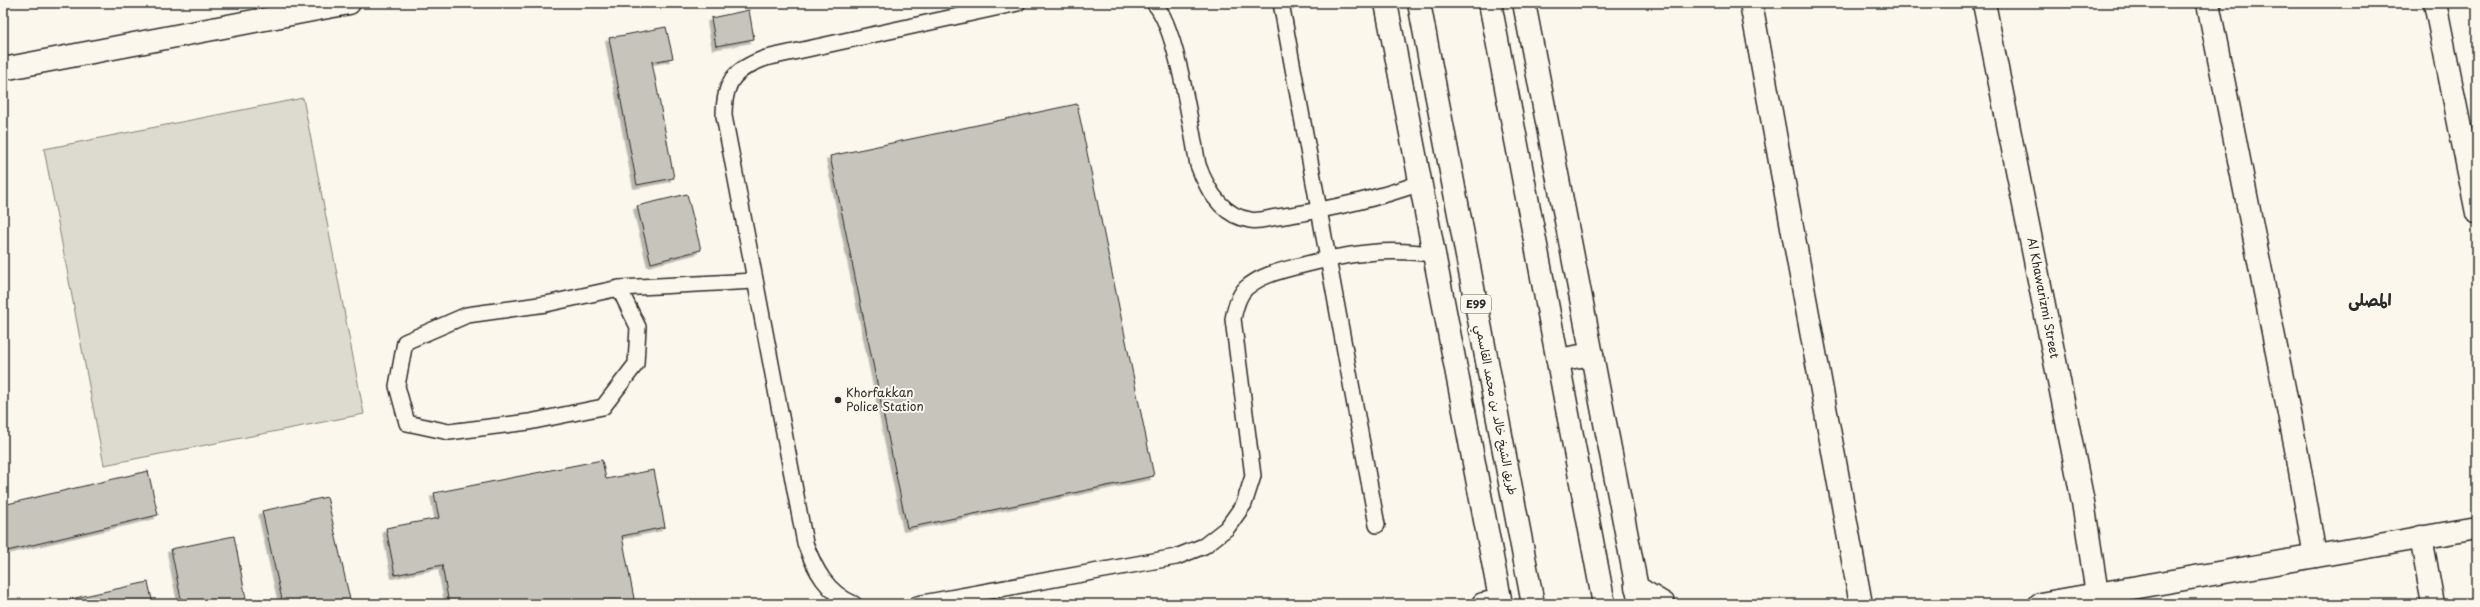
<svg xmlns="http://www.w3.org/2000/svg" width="2480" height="607" font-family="'Playpen Sans','Playpen Sans Arabic',sans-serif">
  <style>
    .grass { fill: #dddad0; stroke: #84827e }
    .building { fill: #c7c4bc; stroke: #2b2b2b; filter: url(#shadow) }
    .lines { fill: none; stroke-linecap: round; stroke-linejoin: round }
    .lane-casing { stroke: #2b2b2b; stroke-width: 18 }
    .street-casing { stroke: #2b2b2b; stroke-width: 25 }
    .secondary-casing { stroke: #2b2b2b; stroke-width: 25 }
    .highway-casing { stroke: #2b2b2b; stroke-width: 25 }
    .lane { stroke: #fbf7ec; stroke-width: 15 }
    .street { stroke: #fbf7ec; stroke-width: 22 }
    .secondary { stroke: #fbf7ec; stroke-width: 22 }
    .highway { stroke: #fbf7ec; stroke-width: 22 }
    .poi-dot { fill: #2b2b2b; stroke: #fbf7ec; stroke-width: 1.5 }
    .labels { text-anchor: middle; stroke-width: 4; stroke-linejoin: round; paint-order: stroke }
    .shield { fill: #fbf7ec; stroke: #696865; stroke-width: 1 }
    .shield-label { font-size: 11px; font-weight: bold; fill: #2b2b2b }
    .street-label { font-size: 12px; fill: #2b2b2b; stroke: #fbf7ec }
    .poi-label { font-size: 12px; fill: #2b2b2b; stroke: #fbf7ec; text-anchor: start }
    .district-label { font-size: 16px; font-weight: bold; fill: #2b2b2b; stroke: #fbf7ec }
  </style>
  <defs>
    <filter id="shadow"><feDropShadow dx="-3.5" dy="3.5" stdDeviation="0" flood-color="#0004"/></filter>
  </defs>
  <rect width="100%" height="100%" fill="#fbf7ec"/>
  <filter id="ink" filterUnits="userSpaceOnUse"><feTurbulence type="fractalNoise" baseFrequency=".025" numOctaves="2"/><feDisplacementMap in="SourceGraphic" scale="8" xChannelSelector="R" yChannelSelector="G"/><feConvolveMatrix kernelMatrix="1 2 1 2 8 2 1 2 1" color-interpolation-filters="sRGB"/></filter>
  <g filter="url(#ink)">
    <polygon class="grass" points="303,98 364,414 104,465 44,149"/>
    <g class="building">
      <polygon points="749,10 754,39 716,46 711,18"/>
      <polygon points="666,27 673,58 652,62 674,178 637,185 609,38"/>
      <polygon points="1077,104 1154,476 907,528 830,156"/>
      <polygon points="687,194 701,250 651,263 637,206"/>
      <polygon points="602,460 606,479 654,470 665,527 622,536 635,604 449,604 442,565 395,575 386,528 439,518 434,493"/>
      <polygon points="148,471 158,515 3,552 3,505"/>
      <polygon points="327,497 351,604 283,604 262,511"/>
      <polygon points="234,536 247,604 182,604 171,549"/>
      <polygon points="148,582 153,604 48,604"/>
    </g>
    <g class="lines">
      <defs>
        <g id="lane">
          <path d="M1154,3C1177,27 1191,128 1198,165C1207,190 1222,216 1250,220C1258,222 1269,218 1278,217C1326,210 1374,200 1420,183"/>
          <polyline points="1281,3 1377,525"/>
          <polyline points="619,288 638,327 636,364 603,407 529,422 449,432 407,423 397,386 405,342 467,315 546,304 619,288 755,281"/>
          <path d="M854,604C827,593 815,570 805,543L724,116C724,82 734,69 766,58L1018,3"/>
          <path d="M917,604L1176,557L1204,546L1227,528L1244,504L1253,476L1233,319C1235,308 1238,296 1246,288C1261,275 1280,271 1299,266C1345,254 1388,247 1435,255"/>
        </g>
        <g id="street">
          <polyline points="1751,3 1861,604"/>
          <polyline points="1984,3 2083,502 2097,594"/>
          <polyline points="2208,3 2298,459 2315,556"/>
          <polyline points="2435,3 2477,213"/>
          <polyline points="2421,537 2433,604"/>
          <polyline points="1636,587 1664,604"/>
          <polyline points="1483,604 1500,601"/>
          <polyline points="2040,604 2477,528"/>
        </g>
        <g id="secondary">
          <polyline points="1386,3 1501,604"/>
          <polyline points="1524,3 1640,604"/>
          <polyline points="3,69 349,3"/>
        </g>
        <g id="highway">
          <polyline points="1419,3 1533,604"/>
          <polyline points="1490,3 1604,604"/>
          <polyline points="1558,360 1592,354"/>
        </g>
      </defs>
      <use href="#lane" class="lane-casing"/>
      <use href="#street" class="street-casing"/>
      <use href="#secondary" class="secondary-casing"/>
      <use href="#highway" class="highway-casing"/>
      <use href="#lane" class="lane"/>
      <use href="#street" class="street"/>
      <use href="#secondary" class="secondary"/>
      <use href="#highway" class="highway"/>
    </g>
  </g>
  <circle class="poi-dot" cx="838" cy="400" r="4"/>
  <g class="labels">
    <rect class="shield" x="1461" y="295" width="30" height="18" rx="3"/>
    <g class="shield-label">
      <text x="1476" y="308">E99</text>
    </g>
    <g class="street-label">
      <text transform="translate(2043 298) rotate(79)" y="4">Al Khawarizmi Street</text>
      <text transform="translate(1496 410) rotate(79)" y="4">طريق الشيخ خالد بن محمد القاسمي</text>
    </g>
    <g class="poi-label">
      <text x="846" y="397">Khorfakkan<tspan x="846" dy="14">Police Station</tspan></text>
    </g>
    <g class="district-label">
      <text x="2370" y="306">المصلى</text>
    </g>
  </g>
  <rect width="2480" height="607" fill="none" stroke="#fbf7ec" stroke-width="16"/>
  <rect x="8" y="8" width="2464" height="591" fill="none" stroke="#2b2b2b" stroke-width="1.5" filter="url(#ink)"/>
</svg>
